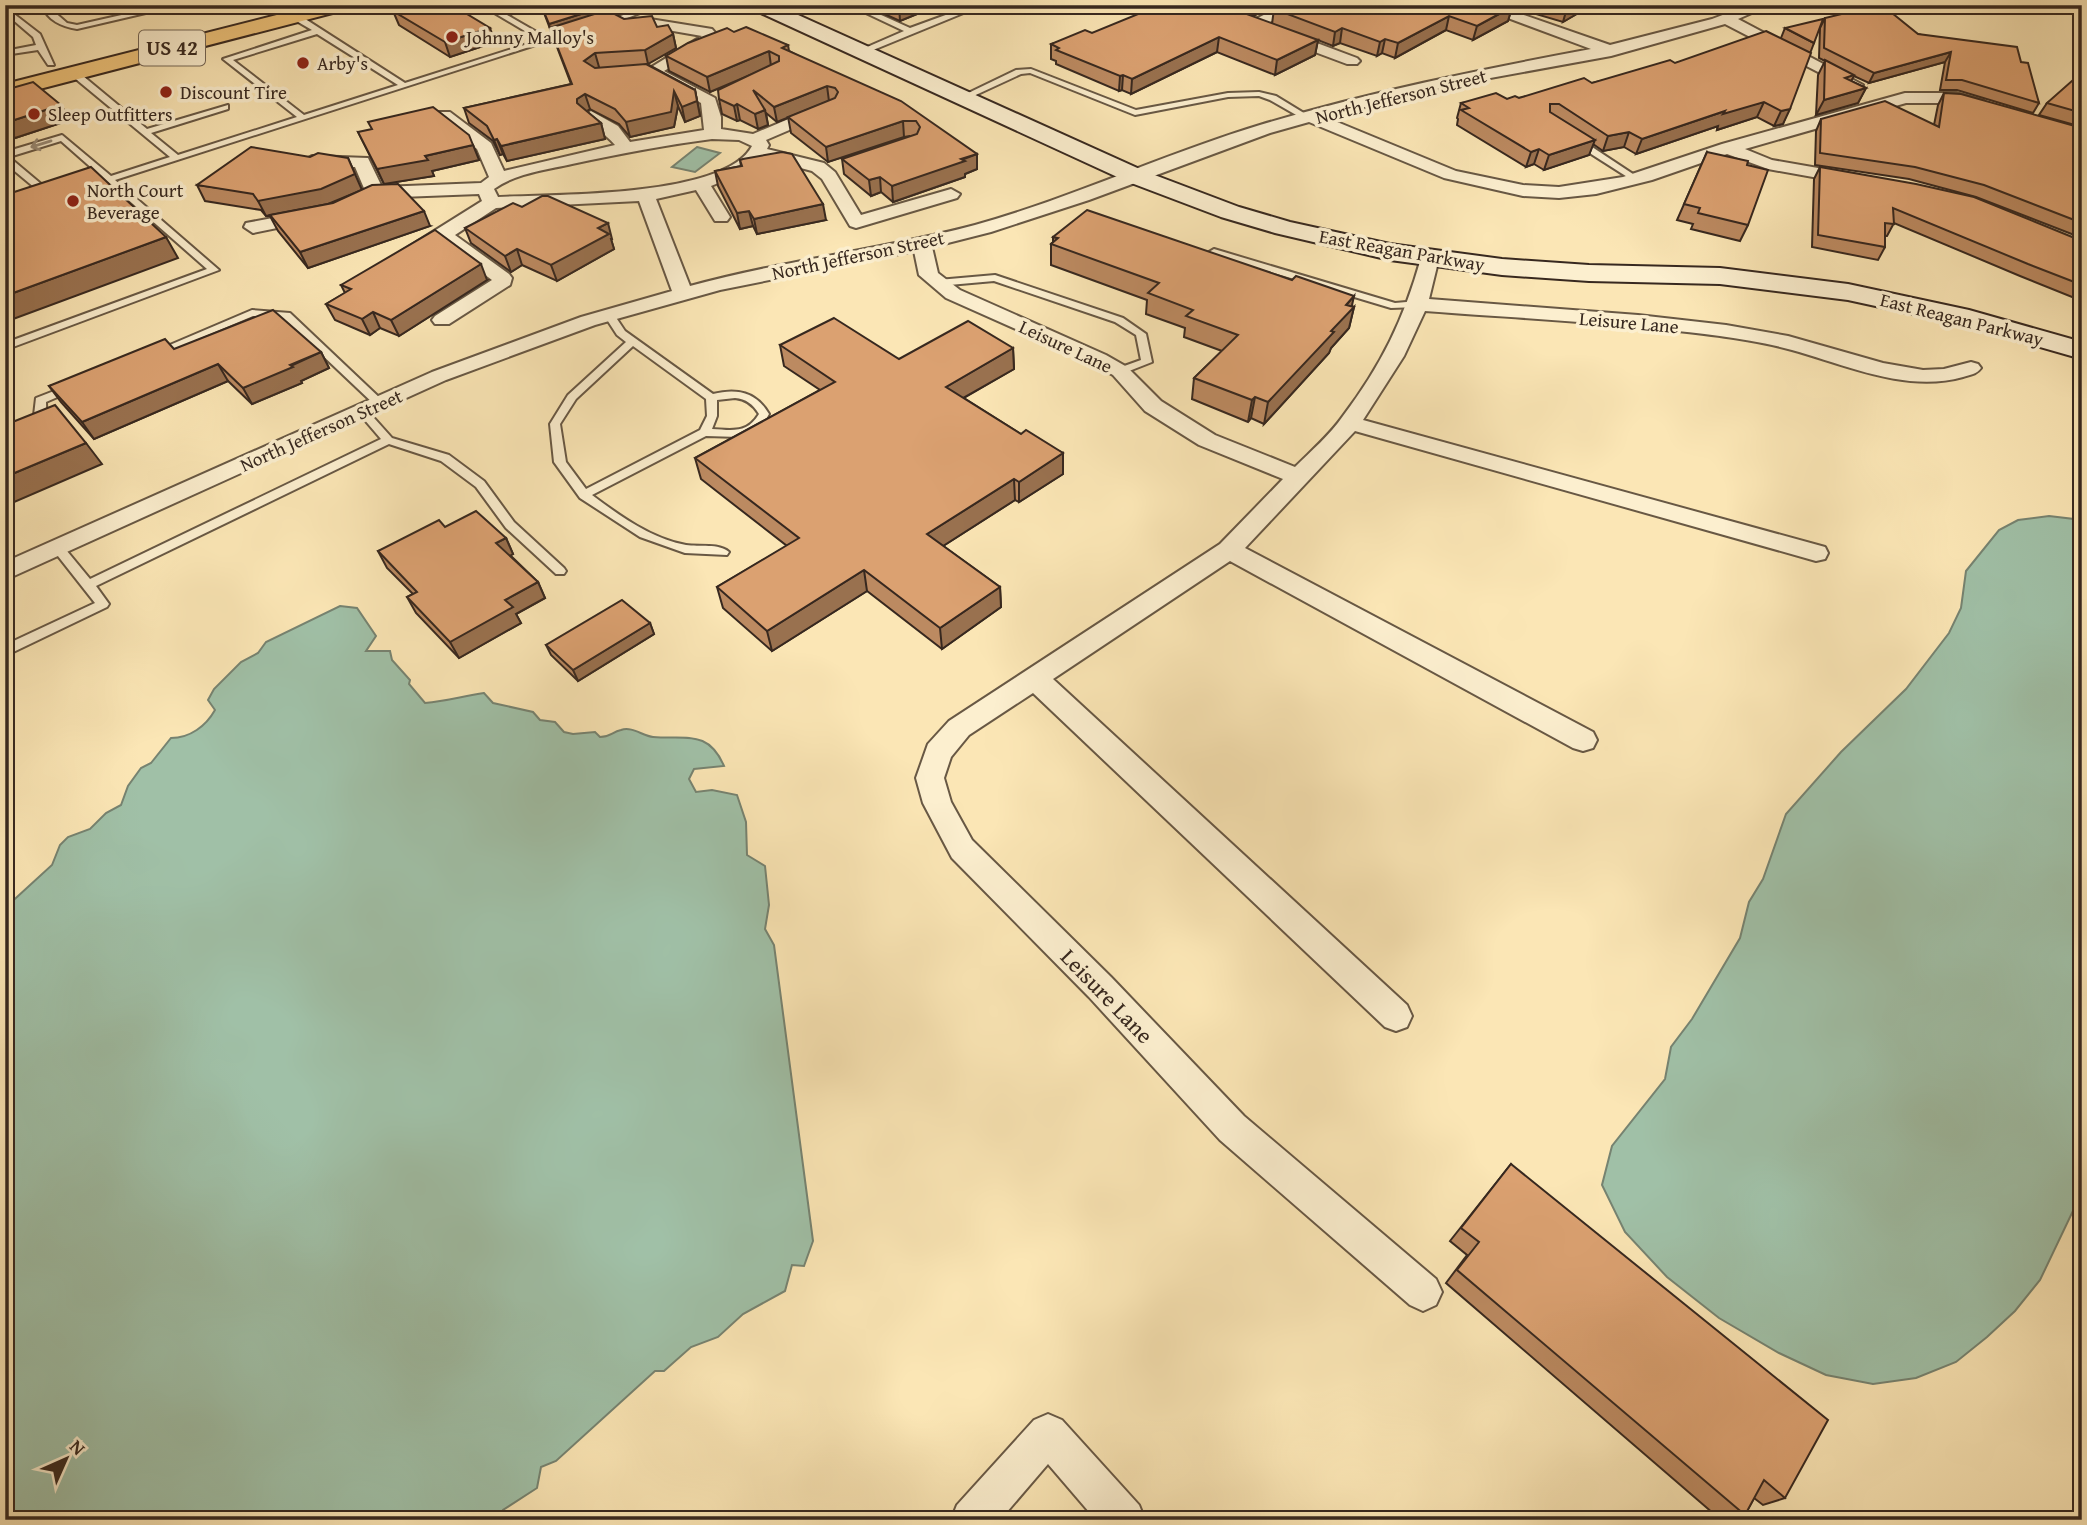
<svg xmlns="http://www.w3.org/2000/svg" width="2087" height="1525" font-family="'Gentium Book Plus',serif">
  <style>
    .water { fill: #a0c0a7; stroke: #768371; stroke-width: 2 }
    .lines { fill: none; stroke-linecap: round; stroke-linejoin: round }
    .lane-casing { stroke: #685844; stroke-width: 4 }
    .street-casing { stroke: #685844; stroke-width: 4 }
    .secondary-casing { stroke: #37281f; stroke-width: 4 }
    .primary-casing { stroke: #37281f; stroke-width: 4 }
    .lane { fill: #fcefcf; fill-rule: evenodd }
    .street { fill: #fcefcf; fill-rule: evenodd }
    .secondary { fill: #fcefcf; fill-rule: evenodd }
    .primary { fill: #eec37a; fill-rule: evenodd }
    .wall { fill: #bc8a61; stroke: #37281f; stroke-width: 2 }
    .shaded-wall { fill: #99714f; stroke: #37281f; stroke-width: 2 }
    .building { fill: #dba171; stroke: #37281f; stroke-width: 2 }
    .oneway { stroke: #9a8c77 }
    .poi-dot { fill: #8f2418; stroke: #fcefcf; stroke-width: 2.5 }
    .labels { text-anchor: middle; stroke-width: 7; stroke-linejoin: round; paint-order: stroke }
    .far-poi-label { font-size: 19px; fill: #37281f; stroke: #fcefcf; text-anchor: start }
    .far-street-label { font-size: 19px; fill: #37281f; stroke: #fcefcf }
    .shield { fill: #fcefcf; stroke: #726454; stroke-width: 2 }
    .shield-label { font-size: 21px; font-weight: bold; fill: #37281f }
    .street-label { font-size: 23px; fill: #37281f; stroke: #fcefcf }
  </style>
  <rect width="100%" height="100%" fill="#fbe6b5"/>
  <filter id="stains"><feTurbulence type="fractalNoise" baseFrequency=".00286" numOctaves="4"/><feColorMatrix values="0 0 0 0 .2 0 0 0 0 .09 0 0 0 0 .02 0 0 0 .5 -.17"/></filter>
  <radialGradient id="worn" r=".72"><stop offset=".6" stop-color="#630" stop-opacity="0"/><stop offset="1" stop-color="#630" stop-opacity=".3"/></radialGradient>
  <g class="water">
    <polygon points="697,147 720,153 695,172 672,167"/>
    <polygon points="2049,516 2082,520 2082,1192 2040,1280 2015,1311 1987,1337 1956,1362 1916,1378 1873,1384 1826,1375 1779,1353 1719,1318 1667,1277 1625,1232 1602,1185 1612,1146 1665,1079 1671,1047 1692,1019 1740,938 1749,902 1763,879 1786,814 1841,752 1906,689 1949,633 1961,608 1966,571 1999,530 2018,520"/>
    <path d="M340,606L357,608L376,636L366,651H390L392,660L410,680L409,684L425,703C447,701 463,696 484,693L493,703L533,712L540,720L555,722L564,732L573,734L595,732L600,737C610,737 612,732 621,730C632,726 643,736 653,737C686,740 708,729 724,766L694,769L689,779L696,792L712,790L737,795L746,822L747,855L765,866L769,905L765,929L774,945L813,1241L804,1266L792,1265L785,1291L743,1314L718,1337L691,1347L664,1371H655L556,1461L541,1467L537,1488L503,1510L499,1520H5V908L52,865L60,845L68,837L90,829L106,813L121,805L128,786L141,768L151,763L171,738C190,738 206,726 215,710L208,700L214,689L241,662L258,653L266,642Z"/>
  </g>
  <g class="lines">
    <defs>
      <g id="lane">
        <path d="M43,5H51L52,10L67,23L77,25L166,5H180L77,29C63,27 46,20 43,5Z"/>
        <polygon points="277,5 284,5 285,6 281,8"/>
        <path d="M481,5H490L502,12L525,5H536L507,15L547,38L569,31L573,33L115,180L219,270L5,350V343L207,269L108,182L84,188V184L103,178L61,141L9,157L53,194V198H47L5,163V152L62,135L111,176L170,157L71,75V71H77L147,129L228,105V109L151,133L178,155L297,117L223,59L312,30L293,19V15H299L405,83L540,40ZM317,34L398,85L304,115L233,60Z"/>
        <polygon points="650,5 661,5 609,25 602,23"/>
        <polygon points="849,5 859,5 910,28 973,5 983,5 861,55 857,53 858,51 904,31"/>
        <polygon points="5,7 40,34 54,65 48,65 38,50 5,55 5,51 36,45 33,37 5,13"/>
        <polygon points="1031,69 1136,110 1228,93 1259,92 1276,96 1312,118 1305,120 1270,100 1259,96 1228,97 1135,115 1030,73 1021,74 967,99 960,97 1016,70"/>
        <polygon points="1577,138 1580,139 1639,178 1632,180 1574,143 1573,141"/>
        <polygon points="1214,249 1395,303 1418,301 1423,304 1418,307 1391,308 1211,254 1209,252"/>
        <polygon points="995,275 1123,318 1146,334 1152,362 1124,373 1116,373 1116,369 1141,360 1136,335 1115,322 994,281 938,286 933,283 938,280"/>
        <polygon points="252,310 290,313 383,401 383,405 375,405 283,318 253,316 160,355 152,355 151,353"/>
        <path d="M609,312L613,313L625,331L713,394C737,388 756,392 769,414L761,428L739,437L706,436L592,495C620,516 652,539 686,545C699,547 719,543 729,552L727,555L685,553L640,537L580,498L554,462L550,424L568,395L626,342L617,335L604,315ZM633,346L706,399L707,416L700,430L586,489L566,462L560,424L576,399ZM735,398C746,399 753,404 759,414C747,434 732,430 712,429L717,416V400Z"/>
        <path d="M72,384L76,385V389L46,402C48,431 31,439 5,447V440L24,431L33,424L36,398Z"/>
        <polygon points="362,408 366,409 392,438 449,455 484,481 514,522 564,568 566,571 564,574 556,574 506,528 476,487 441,461 389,444 96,586 109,604 107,607 5,656 5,645 95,603 54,551 52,548 54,545 62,545 90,579 381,439 357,411"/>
      </g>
      <g id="street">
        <polygon points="1283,5 1303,5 1266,24 1357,58 1360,61 1357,64 1347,64 1248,27 1246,24"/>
        <path d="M1473,5H1495L1610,45L1712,19L1749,5H1770L1738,19L1863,85L1861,88H1849L1725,24L1611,56L1452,85L1325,117L1456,171L1523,185L1559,187L1623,177L1722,144L1905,93H1956L1984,101L1986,104L1978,109L1955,103H1906L1745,149L1772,160L1858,175L1861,179L1858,183L1852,184L1768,169L1727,154L1652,180L1596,194L1559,198L1523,196L1444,178L1309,122L1270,133L1089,200L991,232L932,247L938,273L960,290L1106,355L1127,367L1161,401L1215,435L1295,467C1311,451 1330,435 1343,416C1381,366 1404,319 1421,258L1430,252L1439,258L1429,299L1638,315L1726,325L1788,336L1883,363L1923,370L1944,369L1971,362L1978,364L1981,368C1977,374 1970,375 1963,377C1906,393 1846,365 1792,350C1749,338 1703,334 1660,329C1582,321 1503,317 1425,311L1404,356L1363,420L1825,547L1828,553L1825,559L1816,561L1355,431L1245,548L1593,732L1597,740L1593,748L1583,751L1573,748L1230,561L1053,679L1407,1005L1412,1016L1407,1027L1396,1031L1385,1027L1033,693L969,735L951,757L944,778L951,802L972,840L1111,977L1244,1116L1436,1279L1442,1292L1436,1305L1423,1311L1410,1305L1220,1140L1089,997L952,858L923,803L916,778L928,744L949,721L1220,544L1283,479L1199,445L1145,411L1113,375L1092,363L946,298L919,275L914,251L720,290L595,325L446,380L5,580V562L432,372L581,317L672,291L639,201L496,208L455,235L509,274L512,278L510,285L449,324H435L432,320L435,316L492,280L442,243L408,259L399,253L482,201L479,194L375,198L366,193L355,167L312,166L303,161L312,156L368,158L382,187L481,183L489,177L477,149L438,118L436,115L438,112H450L491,143L504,171L615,145C605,133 592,127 583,116L591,111L618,126L630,142L704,130L701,103L645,71L702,36L650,27L624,30L622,27L624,24L650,19L712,29L719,37L716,40L664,71L715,98L721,117V129L753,134L817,107H829L831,110L829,113L766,140L769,145L767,149L824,163L835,172L861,215L951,189L960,194L957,198L856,228L850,226L822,179L812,171L763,158L750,170L711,186L730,217L727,221H715L696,190L656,199L690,286C784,260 881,250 975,225C1072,198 1164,154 1260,125C1369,92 1479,70 1591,49ZM712,139L739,140L752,146C725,198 553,194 498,197L494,189C516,173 546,170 572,164C619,154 665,145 712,139Z"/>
        <polygon points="310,211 319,216 316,220 253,233 244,227 246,223"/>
        <polygon points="1048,1414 1062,1420 1139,1505 1145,1520 1096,1520 1048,1464 1000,1520 951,1520 957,1505 1034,1420"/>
      </g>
      <polygon id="secondary" points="749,5 776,5 1144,171 1239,207 1290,222 1390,244 1502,259 1589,265 1720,268 1848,284 1969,310 2082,342 2082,359 1963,325 1848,300 1720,284 1589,281 1502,275 1390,260 1275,233 1221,217 1126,181 752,9"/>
      <polygon id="primary" points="316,5 351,5 348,9 5,98 5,84"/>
    </defs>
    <use href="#lane" class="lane-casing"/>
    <use href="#street" class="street-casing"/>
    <use href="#secondary" class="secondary-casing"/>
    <use href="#primary" class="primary-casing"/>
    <use href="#lane" class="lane"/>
    <use href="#street" class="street"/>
    <use href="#secondary" class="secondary"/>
    <use href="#primary" class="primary"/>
  </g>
  <g class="wall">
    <polygon points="541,5 598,13 657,27 673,34 676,48 647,64 695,90 700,116 685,122 678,106 674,127 630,137 619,124 590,109 586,111 601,123 605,139 507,161 503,154 500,155 493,141 469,123 464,108 571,84"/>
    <polygon points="864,5 939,5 900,21"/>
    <polygon points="1225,5 1276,5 1253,16"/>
    <polygon points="1283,5 1592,5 1563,22 1512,7 1508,21 1473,40 1446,30 1395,58 1382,53 1377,56 1340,43 1333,46 1318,40 1315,55 1275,75 1217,52 1131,94 1122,90 1119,91 1056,64 1056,61 1051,59 1051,44 1092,33 1272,24 1274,9"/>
    <polygon points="393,11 495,42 450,57 399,25"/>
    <polygon points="1825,18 1918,34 2021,62 2039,103 2033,113 1957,90 1940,90 1945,62 1869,83 1854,76 1851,81 1866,88 1858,103 1816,115 1818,75 1825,61 1819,58 1820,28"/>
    <polygon points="1785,28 1814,43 1783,124 1774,126 1757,117 1717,130 1718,126 1636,154 1624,147 1603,151 1593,144 1589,155 1544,170 1534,164 1526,167 1457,125 1458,119 1457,118 1461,103 1519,98 1592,83 1781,38"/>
    <polygon points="734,32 788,45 789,51 977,154 977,169 965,174 965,177 893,202 881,192 871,196 844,174 842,159 910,136 904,137 828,162 791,133 788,117 829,101 777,122 766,113 768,125 758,129 740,120 737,121 722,114 719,99 740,79 710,92 669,71 666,56"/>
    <polygon points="2082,82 2082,127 2039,115 2047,103"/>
    <polygon points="5,90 61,105 70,120 15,138 5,129"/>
    <polygon points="1944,93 2082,128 2082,238 1976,197 1909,179 1815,165 1816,131 1821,119 1934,125 1938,105"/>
    <polygon points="358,132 473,145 479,160 432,171 434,176 384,184"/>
    <polygon points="1707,152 1748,225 1740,241 1691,229 1693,224 1677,220"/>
    <polygon points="740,160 826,220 757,234 753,226 740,229 718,186 715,171 741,166"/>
    <polygon points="1820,167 2082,241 2082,301 2020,276 1894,223 1887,236 1885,236 1885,247 1878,260 1812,247 1814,179"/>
    <polygon points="197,185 331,203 430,226 308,268 278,231 270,216 266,216 261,210 205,201"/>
    <polygon points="522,207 612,239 611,239 614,249 557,281 522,265 511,272 471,243 465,228"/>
    <polygon points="1053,237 1352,306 1354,307 1349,328 1331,348 1329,353 1264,424 1251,418 1248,422 1192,399 1194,378 1222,351 1184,337 1185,328 1146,314 1147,300 1051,265 1051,244 1053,242"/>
    <polygon points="487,280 399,336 380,328 370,335 335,320 326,304 345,293 341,285"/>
    <polygon points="780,345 899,359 1013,348 1014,369 964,398 1021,434 1063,453 1063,474 1019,502 1015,500 943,546 1000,587 1001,607 942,649 867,591 772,651 723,608 717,587 787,546 701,479 695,458 820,390 784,366"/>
    <polygon points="174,349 321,352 329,368 301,381 302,383 252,404 228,381 94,439 61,402 49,386"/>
    <polygon points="445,527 506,538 513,554 510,555 538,582 545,598 516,614 521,623 459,658 416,613 407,597 413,594 387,568 378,551"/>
    <polygon points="650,623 654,634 578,681 551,655 546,645"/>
    <polygon points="1511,1164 1785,1498 1763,1505 1754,1498 1745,1515 1729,1520 1721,1520 1446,1283 1467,1255 1450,1241"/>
  </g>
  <g class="shaded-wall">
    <polygon points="899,5 939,5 900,21"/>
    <polygon points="1254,5 1276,5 1253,16"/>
    <polygon points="1572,5 1592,5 1563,22 1567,8"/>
    <polygon points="1512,7 1508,21 1473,40 1477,26"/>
    <polygon points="597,9 599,19 550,28 551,34 549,24"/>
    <polygon points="1449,16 1446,30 1395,58 1398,43"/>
    <polygon points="490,28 495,42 450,57 445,42"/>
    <polygon points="1342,28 1340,43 1333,46 1335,32"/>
    <polygon points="673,34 676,48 648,64 645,50"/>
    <polygon points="1219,37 1217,52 1131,94 1132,79"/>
    <polygon points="1385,39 1382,53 1377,56 1380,42"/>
    <polygon points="1318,40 1315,55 1275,75 1277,60"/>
    <polygon points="769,51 771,66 710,92 707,77"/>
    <polygon points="1951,52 1945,62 1869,83 1874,73"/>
    <polygon points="595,53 599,67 589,76 584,61"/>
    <polygon points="1123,75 1122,90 1119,91 1120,76"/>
    <polygon points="827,86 829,101 777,122 774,107"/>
    <polygon points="1866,88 1858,103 1816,115 1824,100"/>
    <polygon points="695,90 700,116 685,122 682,107"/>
    <polygon points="674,91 678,106 674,127 630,137 626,122"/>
    <polygon points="585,94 590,109 582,114 577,103 577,99"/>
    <polygon points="1764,102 1757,117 1717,130 1718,126 1636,154 1642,139 1725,111"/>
    <polygon points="737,104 740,120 737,121 734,106"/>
    <polygon points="61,105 70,120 15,138 5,123"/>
    <polygon points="1790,109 1783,124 1774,126 1781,111"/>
    <polygon points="765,110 768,125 758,129 755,114"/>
    <polygon points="903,121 904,137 828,162 826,147"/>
    <polygon points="601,123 605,139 507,161 501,146"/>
    <polygon points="1629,132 1624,147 1603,151 1608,136"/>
    <polygon points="497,139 503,154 500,155 494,140"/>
    <polygon points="1595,140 1589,155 1544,170 1549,155"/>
    <polygon points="473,145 479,160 432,171 434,176 384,184 377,169 425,156"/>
    <polygon points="1539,149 1534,164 1526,167 1531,152"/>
    <polygon points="977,154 977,169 965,174 965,177 893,202 892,186"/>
    <polygon points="348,158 362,190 328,204 266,216 258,201"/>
    <polygon points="880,177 881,192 871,196 869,180"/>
    <polygon points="823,204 826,220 757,234 754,219"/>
    <polygon points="424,211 430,226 308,268 300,252"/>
    <polygon points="749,211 753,226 740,229 737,213"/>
    <polygon points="608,223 612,239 611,239 614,249 557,281 551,265 598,228"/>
    <polygon points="166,237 178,258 5,322 5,296"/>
    <polygon points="517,249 522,265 511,272 505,256"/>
    <polygon points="481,264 487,280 399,336 391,320"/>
    <polygon points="1354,296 1351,310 1354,307 1349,328 1331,348 1329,353 1264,424 1268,402 1331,331 1346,305"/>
    <polygon points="373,312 380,328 370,335 362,319"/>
    <polygon points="1013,348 1014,369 947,407 946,387"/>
    <polygon points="321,352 329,368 301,381 302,383 252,404 243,388"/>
    <polygon points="218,364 228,381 94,439 82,422"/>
    <polygon points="1255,397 1251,418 1248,422 1252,400"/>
    <polygon points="86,443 102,464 5,506 5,477"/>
    <polygon points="1063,453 1063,474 1019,502 1019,482"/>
    <polygon points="1014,479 1015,500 929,555 927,534"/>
    <polygon points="506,538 513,554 504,559 496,543"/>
    <polygon points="864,570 867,591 772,651 767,631"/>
    <polygon points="538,582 545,598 516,614 521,623 459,658 450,642 505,600"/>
    <polygon points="1000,587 1001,607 942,649 940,628"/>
    <polygon points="650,623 654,634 578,681 573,670"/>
  </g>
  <g class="building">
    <polygon points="415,5 452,5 490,28 445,42 393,11"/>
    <polygon points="541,5 589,5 597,9 549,24"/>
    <polygon points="1160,5 1222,5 1318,40 1277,60 1219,37 1132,79 1123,75 1120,76 1056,50 1059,48 1051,44 1085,30 1092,33"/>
    <polygon points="1283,5 1508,5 1512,7 1477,26 1449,16 1398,43 1385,39 1380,42 1342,28 1335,32 1274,9"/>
    <polygon points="1887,9 1918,34 2017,47 2021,62 2028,63 2039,103 1962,80 1946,80 1951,52 1874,73 1824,48 1825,18 1854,11"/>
    <polygon points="607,10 624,19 652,16 657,27 668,25 673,34 645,50 595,53 584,61 595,68 646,64 695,90 697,101 682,107 674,91 671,112 626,122 615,109 585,94 577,99 577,103 601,123 501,146 497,139 494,140 487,126 464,108 572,84 550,28"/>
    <polygon points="1823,19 1814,43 1785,28"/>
    <polygon points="746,27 788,45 782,48 901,101 977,154 961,159 965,161 892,186 880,177 869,180 842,159 917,134 920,127 916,121 903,121 826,147 788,117 835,98 838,92 835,88 827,86 774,107 753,90 765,110 755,114 737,104 734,106 719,99 718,90 779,61 779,56 769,51 707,77 666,56 688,43 727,28 734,32"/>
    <polygon points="1766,31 1811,53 1790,109 1781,111 1764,102 1723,114 1725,111 1642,139 1629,132 1608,136 1559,104 1550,104 1550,112 1595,140 1549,155 1539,149 1531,152 1461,110 1469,108 1461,103 1496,93 1507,99 1515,96 1519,98 1584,78 1592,83 1670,60 1675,63"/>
    <polygon points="1825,60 1854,75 1845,78 1866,88 1824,100"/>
    <polygon points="2073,80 2082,82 2082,113 2047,103"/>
    <polygon points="33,82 61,105 5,123 5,90"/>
    <polygon points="1944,93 1961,94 2082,128 2082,223 1984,185 1915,167 1820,153 1821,119 1885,101 1939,127"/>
    <polygon points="433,107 469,135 473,145 425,156 428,160 377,169 358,132 372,129 368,122"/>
    <polygon points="251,147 310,157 318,153 348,158 355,174 321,189 258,201 253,194 197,185"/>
    <polygon points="782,152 792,154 823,204 754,219 749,211 737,213 715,171 742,166 740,160 743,159"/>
    <polygon points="1707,152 1748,161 1747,165 1768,170 1748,225 1698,213 1700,208 1684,204"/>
    <polygon points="91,167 166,237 5,296 5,195"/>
    <polygon points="1820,167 1916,184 1974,197 2082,241 2082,285 2028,264 1893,208 1894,224 1885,223 1885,247 1818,235"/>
    <polygon points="398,184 424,211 300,252 270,215 333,203 372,185"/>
    <polygon points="542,196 548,196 608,223 598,228 609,234 551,265 517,249 505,256 465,228 513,203 522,207"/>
    <polygon points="1087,210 1292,280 1296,276 1354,296 1346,305 1354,307 1331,331 1334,332 1268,402 1255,397 1252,400 1194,378 1238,335 1186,316 1193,310 1148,293 1159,283 1051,244 1058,238 1053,237"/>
    <polygon points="435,230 481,264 391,320 373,312 362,319 326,304 351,289 341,285"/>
    <polygon points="273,310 321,352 290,365 293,367 243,388 218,364 82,422 49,386 165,339 174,349"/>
    <polygon points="834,318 899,359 968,321 1013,348 946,387 1021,434 1026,430 1063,453 1019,482 1014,479 927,534 1000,587 940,628 864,570 767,631 717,587 799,538 695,458 835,382 780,345"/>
    <polygon points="55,405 86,443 5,477 5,425"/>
    <polygon points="476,511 506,538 496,543 538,582 505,600 513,607 450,642 407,597 417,592 378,551 439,520 445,527"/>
    <polygon points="622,600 650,623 573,670 546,645"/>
    <polygon points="1511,1164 1828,1420 1785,1498 1764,1480 1745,1515 1457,1270 1479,1242 1461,1228"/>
  </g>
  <defs><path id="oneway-shaft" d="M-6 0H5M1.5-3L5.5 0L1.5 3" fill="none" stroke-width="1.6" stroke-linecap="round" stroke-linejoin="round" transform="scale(1.75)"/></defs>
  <use class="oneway" href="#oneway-shaft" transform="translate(41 144) rotate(163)"/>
  <g class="poi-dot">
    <circle cx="452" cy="37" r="7"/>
    <circle cx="303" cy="63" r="7"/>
    <circle cx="166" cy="92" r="7"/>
    <circle cx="34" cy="114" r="7"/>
    <circle cx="73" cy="201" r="7"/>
  </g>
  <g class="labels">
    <g class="far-poi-label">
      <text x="466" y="44">Johnny Malloy's</text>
      <text x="317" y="70">Arby's</text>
      <text x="180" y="99">Discount Tire</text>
      <text x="48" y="121">Sleep Outfitters</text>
      <text x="87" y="197">North Court<tspan x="87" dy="22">Beverage</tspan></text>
    </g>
    <g class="far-street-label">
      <text transform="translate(1401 96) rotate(-14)" y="7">North Jefferson Street</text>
      <text transform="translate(1402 250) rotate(10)" y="7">East Reagan Parkway</text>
      <text transform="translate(858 255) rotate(-12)" y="7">North Jefferson Street</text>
      <text transform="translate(1962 319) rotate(14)" y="7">East Reagan Parkway</text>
      <text transform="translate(1629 322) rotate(5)" y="7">Leisure Lane</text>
      <text transform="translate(1066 346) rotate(25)" y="7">Leisure Lane</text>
      <text transform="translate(321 430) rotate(-24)" y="7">North Jefferson Street</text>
    </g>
    <rect class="shield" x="139" y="30.5" width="66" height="35" rx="5"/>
    <g class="shield-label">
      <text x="172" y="55">US 42</text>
    </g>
    <g class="street-label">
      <text transform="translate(1107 996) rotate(46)" y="8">Leisure Lane</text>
    </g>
  </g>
  <rect width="2087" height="1525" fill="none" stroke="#fbe6b5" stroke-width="28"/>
  <rect x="7" y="7" width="2073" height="1511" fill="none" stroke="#37281f" stroke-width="3.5"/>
  <rect x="14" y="14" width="2059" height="1497" fill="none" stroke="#37281f" stroke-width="2"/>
  <g transform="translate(66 1459) rotate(45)" stroke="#fcefcf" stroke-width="5" paint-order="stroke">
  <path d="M0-5L12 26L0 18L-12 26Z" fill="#37281f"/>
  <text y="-10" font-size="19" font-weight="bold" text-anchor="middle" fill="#37281f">N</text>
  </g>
  <rect width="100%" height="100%" filter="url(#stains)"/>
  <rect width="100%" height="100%" fill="url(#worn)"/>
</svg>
